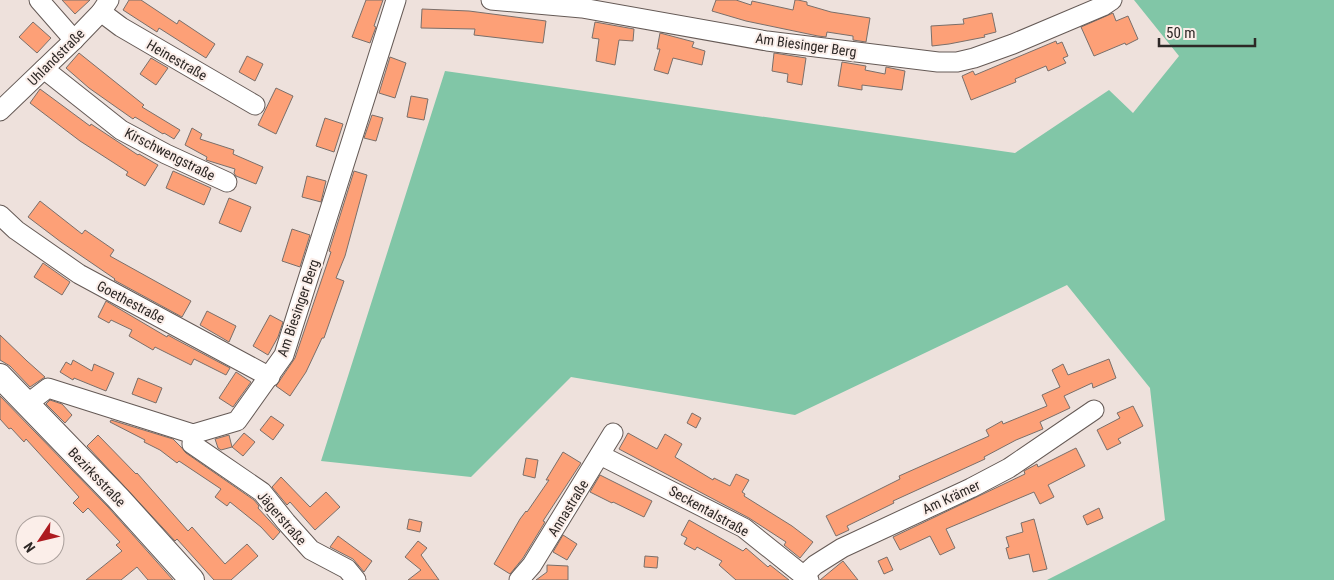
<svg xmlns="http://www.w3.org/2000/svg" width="1334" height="580" font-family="'Roboto Condensed',sans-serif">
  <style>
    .green { fill: #81c6a7 }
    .building { fill: #fda077; stroke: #7a6f6a }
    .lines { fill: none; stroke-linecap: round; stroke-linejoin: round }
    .minor-casing { stroke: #655a56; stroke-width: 21 }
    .major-casing { stroke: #655a56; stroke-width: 26 }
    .minor { stroke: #fff; stroke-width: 19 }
    .major { stroke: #fff; stroke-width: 24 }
    .labels { text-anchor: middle; stroke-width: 4; stroke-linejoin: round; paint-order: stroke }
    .street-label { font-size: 14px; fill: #2d2826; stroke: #fbeee9 }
  </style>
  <rect width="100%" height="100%" fill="#eee1dc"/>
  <polygon class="green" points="1134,0 1334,0 1334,580 1047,580 1165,520 1150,388 1067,285 795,415 571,377 471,477 321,461 445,71 1015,153 1109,90 1133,113 1179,56"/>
  <g class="building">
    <polygon points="62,0 90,0 75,14"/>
    <polygon points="129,0 141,0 177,24 179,20 215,44 206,58 159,28 157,32 123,10"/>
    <polygon points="366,0 383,0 374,26 376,27 370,43 352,37"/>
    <polygon points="716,0 736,0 751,5 752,1 793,10 795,0 798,0 807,2 807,5 831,12 870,18 866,42 853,40 853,36 827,32 826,37 818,36 746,21 712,11"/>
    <polygon points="422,9 469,11 546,21 543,43 474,35 475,29 421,28"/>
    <polygon points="992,13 996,32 984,35 985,37 949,44 932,46 931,26 964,24 963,19"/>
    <polygon points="1113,13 1116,21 1128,16 1138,39 1126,45 1125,43 1094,56 1081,27"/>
    <polygon points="33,22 51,38 37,53 19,37"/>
    <polygon points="595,22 634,29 633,41 619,40 615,65 596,61 599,39 592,38"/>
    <polygon points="660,33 694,42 692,47 705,51 702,65 673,58 668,74 654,70 660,49 657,49"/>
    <polygon points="1056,41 1057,44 1062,42 1068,56 1063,58 1066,63 1048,71 1046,66 1015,79 1016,82 971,100 962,76 973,71 975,75"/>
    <polygon points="79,53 144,105 142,107 180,130 174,139 164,133 163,134 135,117 133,119 89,88 66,68"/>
    <polygon points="774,53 806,58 802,85 787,82 788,74 772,71"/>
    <polygon points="247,56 263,64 255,81 239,72"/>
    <polygon points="390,57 406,63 395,98 379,93"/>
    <polygon points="151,58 168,68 156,85 140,74"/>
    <polygon points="842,62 866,66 865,70 885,74 886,67 905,71 902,90 862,85 862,90 838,86"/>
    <polygon points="276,88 293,96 276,134 258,125"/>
    <polygon points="40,89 90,126 91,124 138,155 139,154 158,165 145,186 126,175 128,172 80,141 30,103"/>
    <polygon points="411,96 428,99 424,120 407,117"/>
    <polygon points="372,115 383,118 376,141 364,138"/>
    <polygon points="325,118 343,124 334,152 316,146"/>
    <polygon points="192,128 202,134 200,139 234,150 233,154 263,167 256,184 236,176 234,173 235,169 206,160 207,157 185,145"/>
    <polygon points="173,171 211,188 204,205 166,188"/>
    <polygon points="354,171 367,175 345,256 336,278 344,281 324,338 322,338 306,372 290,396 276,386 295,358 331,252 329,251"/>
    <polygon points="307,176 326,181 321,202 302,197"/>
    <polygon points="229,198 251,207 241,232 219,223"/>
    <polygon points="40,201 82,234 85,230 114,250 110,256 191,301 182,317 114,280 115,279 61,242 28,217"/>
    <polygon points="292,229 310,235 300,267 282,261"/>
    <polygon points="43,263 70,282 62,295 34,277"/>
    <polygon points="106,301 167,337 168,335 175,339 230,368 226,375 194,359 191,365 155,347 153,350 129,336 132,330 111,320 109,323 98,317"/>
    <polygon points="207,311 236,326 229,342 200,325"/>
    <polygon points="270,315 283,322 278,337 268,355 253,346"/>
    <polygon points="0,335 27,361 45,377 30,387 10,366 0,360"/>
    <polygon points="1109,359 1116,378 1093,388 1092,383 1064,396 1070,408 1040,422 1043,429 1016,440 984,457 985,459 893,501 894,503 847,526 849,530 836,536 826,516 900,479 899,476 989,436 986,430 1002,421 1003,424 1047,406 1042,395 1060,387 1052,370 1063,364 1068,375"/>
    <polygon points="73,360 92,371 94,364 114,373 106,391 74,378 73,380 60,372 66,362 71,365"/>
    <polygon points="236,372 251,382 233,407 219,398"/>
    <polygon points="138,378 162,388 156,403 132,394"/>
    <polygon points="0,396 108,507 173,580 148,580 137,567 121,580 86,580 122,551 116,545 120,542 88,508 83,513 73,503 79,497 26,439 24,442 11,428 9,429 0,419"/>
    <polygon points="50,400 62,404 72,415 65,423 46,404"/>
    <polygon points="1133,406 1143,426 1118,439 1121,443 1107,450 1097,430 1120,418 1117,413"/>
    <polygon points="692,413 701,418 696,428 687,423"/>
    <polygon points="271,416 284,425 273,440 260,430"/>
    <polygon points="111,420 173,439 181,447 186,453 254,500 259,506 258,508 280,532 273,540 261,527 230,502 227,506 215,497 221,489 179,461 177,463 160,450 144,442 145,440 110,422"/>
    <polygon points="244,433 255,442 243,456 232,447"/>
    <polygon points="628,433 657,449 665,434 682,444 675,457 713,480 714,478 730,486 736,474 749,480 742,492 745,494 744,496 792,526 813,542 800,558 784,545 786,542 749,518 619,449"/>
    <polygon points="98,435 136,474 137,473 188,531 192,527 225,564 247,544 258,556 231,580 214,580 177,539 175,541 87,446"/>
    <polygon points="229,435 232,447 221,450 218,448 215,439"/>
    <polygon points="1076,448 1085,466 1048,485 1054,497 1040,504 1034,492 946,529 955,548 940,555 930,536 900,550 893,537 1025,474 1024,471 1037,464 1038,467"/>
    <polygon points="563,452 581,463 543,521 545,522 523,558 510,574 494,564 520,519 526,511 527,512 549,480 546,480"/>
    <polygon points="526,458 538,460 535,478 523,475"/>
    <polygon points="600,475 652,501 644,517 613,502 612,503 590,492"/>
    <polygon points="281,477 310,507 326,492 340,507 315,530 290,502 287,505 272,487"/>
    <polygon points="1099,508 1103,518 1087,525 1083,516"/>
    <polygon points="409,519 422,522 420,532 407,529"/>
    <polygon points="1034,519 1047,569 1033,572 1029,554 1009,559 1006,548 1009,547 1006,537 1023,532 1021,523"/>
    <polygon points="689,520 743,551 746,548 768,567 770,565 789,580 736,580 719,565 722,561 697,547 695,550 684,544 687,538 681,535"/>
    <polygon points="563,535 577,544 567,560 553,552"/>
    <polygon points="338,536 372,561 364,572 353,559 330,547"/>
    <polygon points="418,541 427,548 421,555 439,580 408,580 421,570 405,557"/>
    <polygon points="645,556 658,557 657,568 644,567"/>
    <polygon points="887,557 893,570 884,574 878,561"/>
    <polygon points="843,561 858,580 820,580"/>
    <polygon points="547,565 568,566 568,580 536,580 547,572"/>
  </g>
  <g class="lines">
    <defs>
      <g id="minor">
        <polyline points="39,0 74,40"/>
        <polyline points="491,0 582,8 767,41 938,62 957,62 974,58 1013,44 1103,6 1112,0"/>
        <polyline points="101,12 121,27 255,105"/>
        <polyline points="44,69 121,130 166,154 227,182"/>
        <polyline points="0,111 74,40 101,12 109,0"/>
        <polyline points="0,215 16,230 79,274 270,377"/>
        <polyline points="27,404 48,388 193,434 237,421 284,355 396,0"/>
        <polyline points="193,434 192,444 262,492 286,522 311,550 347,569 356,580"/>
        <polyline points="600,455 744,528 809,580"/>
        <polyline points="804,575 815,565 842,548 971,488 1009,468 1094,410"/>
        <polyline points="519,580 532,565 613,433"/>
      </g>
      <polyline id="major" points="0,376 118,498 192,580"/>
    </defs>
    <use href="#minor" class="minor-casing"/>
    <use href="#major" class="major-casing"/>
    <use href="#minor" class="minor"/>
    <use href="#major" class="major"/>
  </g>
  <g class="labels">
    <g class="street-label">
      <text transform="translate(806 45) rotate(8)" y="5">Am Biesinger Berg</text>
      <text transform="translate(56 57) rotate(-45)" y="5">Uhlandstraße</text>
      <text transform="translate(177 60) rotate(30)" y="5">Heinestraße</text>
      <text transform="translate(170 154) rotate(27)" y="5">Kirschwengstraße</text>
      <text transform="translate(131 302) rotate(28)" y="5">Goethestraße</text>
      <text transform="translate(298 308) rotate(-71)" y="5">Am Biesinger Berg</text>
      <text transform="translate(97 477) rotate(46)" y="5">Bezirksstraße</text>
      <text transform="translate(951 497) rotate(-25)" y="5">Am Krämer</text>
      <text transform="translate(568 508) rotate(-58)" y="5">Annastraße</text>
      <text transform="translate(709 511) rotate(29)" y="5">Seckentalstraße</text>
      <text transform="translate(282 518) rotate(49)" y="5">Jägerstraße</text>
    </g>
  </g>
  <g transform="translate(40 540) rotate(235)"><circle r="24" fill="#fbeee9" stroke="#a99f9b"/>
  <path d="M0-4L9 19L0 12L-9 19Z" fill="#ad1b20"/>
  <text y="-8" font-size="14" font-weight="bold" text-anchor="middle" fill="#2d2826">N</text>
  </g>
  <path d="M1159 38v8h96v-8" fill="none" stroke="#2d2826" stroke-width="2.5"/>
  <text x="1166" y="38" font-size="15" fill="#2d2826" stroke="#fbeee9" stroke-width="4" paint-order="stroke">50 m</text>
</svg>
